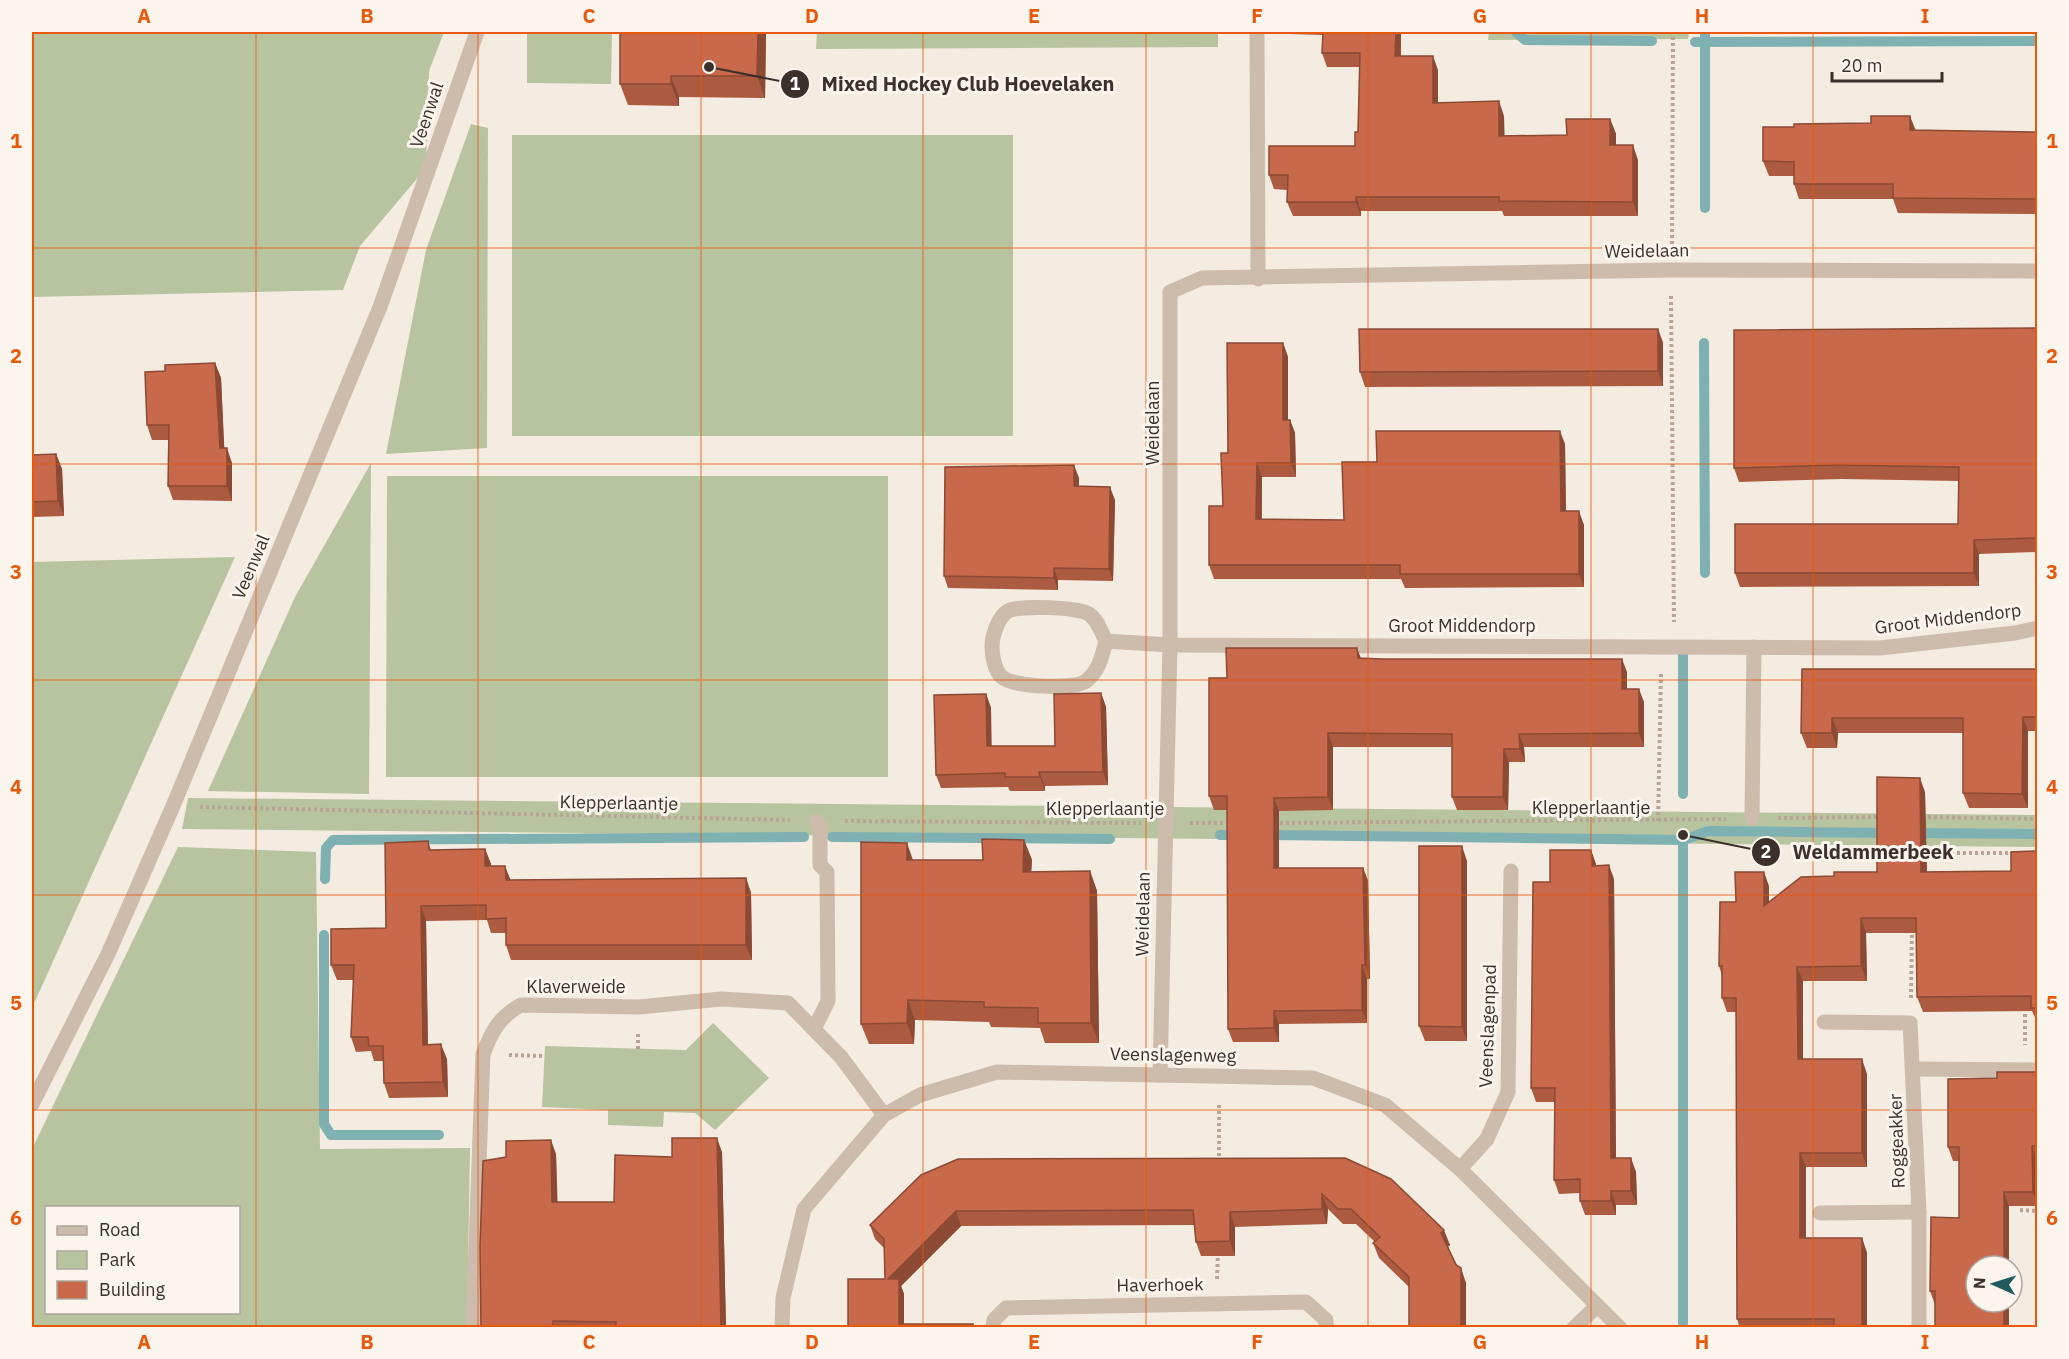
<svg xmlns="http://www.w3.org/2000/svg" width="2069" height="1359" font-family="'IBM Plex Sans',sans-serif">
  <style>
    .green { fill: #b8c4a0; fill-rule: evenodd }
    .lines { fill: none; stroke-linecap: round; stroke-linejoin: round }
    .stream { stroke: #7fb0b2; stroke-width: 10 }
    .path { stroke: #b9a596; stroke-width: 4; stroke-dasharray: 3 3; stroke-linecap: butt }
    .minor { stroke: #cdbbac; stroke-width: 15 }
    .wall { fill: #ac5a40 }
    .shaded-wall { fill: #8c4a34 }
    .building { fill: #c8694b; stroke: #8c4a34; stroke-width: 1.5 }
    .grid { fill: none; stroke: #e8590c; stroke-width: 1.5; stroke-opacity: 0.55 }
    .labels { text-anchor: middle; stroke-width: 6; stroke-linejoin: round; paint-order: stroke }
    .street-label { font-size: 18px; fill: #3b302b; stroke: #fbf5ee }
    .leader { fill: none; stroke: #3b302b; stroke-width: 2 }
    .callout-dot { fill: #3b302b; stroke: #fbf5ee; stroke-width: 2 }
    .mark-label { font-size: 18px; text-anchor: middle; font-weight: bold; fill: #fff }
    .callout-label { font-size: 20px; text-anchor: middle; font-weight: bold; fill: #3b302b; stroke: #fbf5ee; stroke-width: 6; stroke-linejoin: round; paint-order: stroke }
    .neatline { fill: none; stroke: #e8590c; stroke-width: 2 }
    .grid-label { font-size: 20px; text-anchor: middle; font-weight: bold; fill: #e8590c }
  </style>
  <rect width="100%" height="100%" fill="#f4ebe1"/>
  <g class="green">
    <polygon points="32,32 444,32 429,71 426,168 360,246 343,290 32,297"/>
    <polygon points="527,32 612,32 611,84 527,83"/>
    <polygon points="817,32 1218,32 1218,47 816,49"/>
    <polygon points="1489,32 1689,32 1688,39 1488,40"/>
    <polygon points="471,124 488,128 487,448 386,454 426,250"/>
    <rect x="512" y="135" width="501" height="301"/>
    <polygon points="371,463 369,794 208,791 295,597"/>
    <polygon points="387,476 888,476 888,777 386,777"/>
    <polygon points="235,557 32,1008 32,562"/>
    <polygon points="188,798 2037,815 2038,847 182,829"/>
    <path d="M178,847L316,852L320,1149L470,1148L467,1327H32V1149ZM46,1208H238V1312H46Z"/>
    <polygon points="713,1023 769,1078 715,1130 695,1113 664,1112 663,1127 608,1125 608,1110 542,1107 545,1046 686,1050"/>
  </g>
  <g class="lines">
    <g class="stream">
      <polyline points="1516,32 1525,40 1652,41"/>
      <polyline points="1695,42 2038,41"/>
      <polyline points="1705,208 1705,32"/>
      <polyline points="1704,343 1705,573"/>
      <polyline points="1683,654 1683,794"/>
      <polyline points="1912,833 2038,834"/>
      <polyline points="1220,835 1241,835"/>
      <polyline points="1266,835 1684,840 1708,831 1891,833"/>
      <polyline points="832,837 1110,839"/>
      <polyline points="325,879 326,848 333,840 804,837"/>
      <polyline points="324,935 324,1124 331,1135 439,1135"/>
      <polyline points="1683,1323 1683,835"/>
    </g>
    <g class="path">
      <polyline points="1672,244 1673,32"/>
      <polyline points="1671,296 1674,622"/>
      <polyline points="200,807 790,820"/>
      <polyline points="1922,817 2038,819"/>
      <polyline points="1778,818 1882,817"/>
      <polyline points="845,821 1141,823"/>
      <polyline points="1658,821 1661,672"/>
      <polyline points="1190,823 1231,823"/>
      <polyline points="1274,823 1726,819"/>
      <polyline points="1921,853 2016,853"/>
      <polyline points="1870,854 1881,854"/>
      <polyline points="1911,998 1912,928"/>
      <polyline points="2025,1008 2025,1045"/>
      <polyline points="638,1049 638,1031"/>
      <polyline points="509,1055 544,1056"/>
      <polyline points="1219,1162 1219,1103"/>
      <polyline points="2020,1210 2038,1211"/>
      <polyline points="1217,1279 1218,1253"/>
    </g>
    <g class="minor">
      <polyline points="1257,32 1258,279"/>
      <path d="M1106,641C1101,632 1098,620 1089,614C1079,607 1019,605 1008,611C998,617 992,636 992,647C992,657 995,671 1002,677C1013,687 1075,690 1086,681C1099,671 1102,656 1106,641L1170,645L1880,648L2015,633L2038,628"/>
      <polyline points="1752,818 1754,647"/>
      <polyline points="1824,1022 1910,1023 1919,1212 1919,1328"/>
      <polyline points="815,1027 828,1001 827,872 820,865 820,826 816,821"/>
      <polyline points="1914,1069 2038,1070"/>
      <polyline points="1160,1075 1170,645 1170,292 1202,278 1671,270 2038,271"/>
      <polyline points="32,1104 108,954 173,806 380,307 477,32"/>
      <polyline points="1460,1169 1487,1139 1508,1092 1511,871"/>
      <polyline points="1820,1213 1919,1212"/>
      <path d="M473,1328L483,1054C492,1031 499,1017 521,1005L639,1007L721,999L788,1003L841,1057L884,1115"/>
      <polyline points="782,1328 783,1298 804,1209 884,1115 920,1095 997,1072 1313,1078 1385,1105 1460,1169 1620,1328"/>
      <polyline points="993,1328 994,1320 1006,1308 1306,1302 1326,1320 1326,1328"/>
      <polyline points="1574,1328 1597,1306"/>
    </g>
  </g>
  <g class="wall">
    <polygon points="766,32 765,98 679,97 679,106 628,105 620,84"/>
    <polygon points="1287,32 1401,32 1401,56 1438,70 1438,103 1504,116 1504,136 1567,135 1610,119 1616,134 1616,145 1638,160 1638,216 1504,216 1502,211 1361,211 1361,216 1293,216 1287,202 1287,190 1274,189 1269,175 1355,146 1358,132 1360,67 1327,67 1322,53 1323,35 1288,34"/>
    <polygon points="1915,130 2037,132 2037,214 1898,213 1893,199 1799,199 1794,184 1794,176 1769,176 1763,161"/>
    <polygon points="2037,328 2037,552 1979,554 1979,586 1740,587 1735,573 1958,524 1959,481 1842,479 1739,482 1734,468"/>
    <polygon points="1658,329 1663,343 1663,386 1365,387 1360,372"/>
    <polygon points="1283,343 1288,357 1288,420 1290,420 1295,433 1296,477 1262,477 1262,519 1344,520 1377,462 1565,444 1566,511 1584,525 1584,587 1405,588 1401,579 1214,579 1209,565 1223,506 1228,453"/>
    <polygon points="215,363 221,378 224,448 232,463 232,501 173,500 168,486 169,440 152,440 147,425 165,371"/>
    <polygon points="56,454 62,469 64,516 32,517 32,455"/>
    <polygon points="1079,478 1079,487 1115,500 1113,581 1058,580 1058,590 948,588 944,576"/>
    <polygon points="1361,658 1627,672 1627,689 1644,702 1644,747 1524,747 1525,762 1509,762 1508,810 1457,810 1452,797 1452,747 1333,747 1333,810 1279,811 1279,868 1363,868 1368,881 1370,979 1367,979 1367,1023 1279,1024 1279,1042 1233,1042 1228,1029 1227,810 1214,810 1209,796 1227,678"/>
    <polygon points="1802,669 2037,669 2037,731 2028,731 2028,808 1969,808 1963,793 1963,733 1838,733 1837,748 1807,748 1801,733"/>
    <polygon points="1101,693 1106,707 1108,785 1045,786 1045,791 1010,791 1008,787 941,788 936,775 986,694 991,708 991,746 1055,746"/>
    <polygon points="1925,792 1927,872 2011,871 2037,851 2037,1022 2032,1011 1923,1012 1917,997 1917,933 1866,933 1867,981 1803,981 1803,1059 1867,1074 1867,1167 1806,1167 1806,1238 1862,1238 1867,1253 1867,1328 1740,1328 1737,1319 1736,1012 1727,1012 1722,998 1722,975 1719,966 1736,902 1769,886 1769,902 1834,876 1877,872"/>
    <polygon points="1024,840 1032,860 1031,872 1090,871 1097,891 1099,1043 1045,1043 1040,1028 991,1027 989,1022 915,1020 914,1044 869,1044 861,1024 913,860 983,860"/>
    <polygon points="428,841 431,850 485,849 491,864 491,866 510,880 746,878 751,893 752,960 511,960 506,945 506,933 491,933 487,920 426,921 428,1045 447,1059 448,1097 389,1098 384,1083 383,1061 374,1061 371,1051 356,1052 351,1037 354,980 337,980 331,965 386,928"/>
    <polygon points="1591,850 1596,865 1614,879 1616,1158 1636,1172 1637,1205 1616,1205 1616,1215 1585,1215 1580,1201 1580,1193 1559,1194 1554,1180 1555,1102 1536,1102 1531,1088 1550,882"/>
    <polygon points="1467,861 1467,1041 1425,1041 1419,1026"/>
    <polygon points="2037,1072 2037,1206 2009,1206 2009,1328 1935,1328 1935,1305 1930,1291 1959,1218 1959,1161 1953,1161 1948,1147 1997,1078"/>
    <polygon points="722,1152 726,1328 481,1328 556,1154 557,1202 614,1202 672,1157"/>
    <polygon points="1345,1158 1450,1245 1448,1247 1466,1283 1466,1328 1409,1328 1409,1287 1379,1258 1373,1243 1375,1242 1356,1224 1343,1224 1328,1209 1327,1224 1235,1227 1235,1256 1201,1256 1196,1242 1194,1225 961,1226 901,1286 904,1294 904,1324 973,1324 974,1328 848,1328 885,1279 884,1248 875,1239 870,1225 921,1175"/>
  </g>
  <g class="shaded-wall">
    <polygon points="758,32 766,32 765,98 757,76"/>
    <polygon points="1396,32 1401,32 1400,70 1395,56"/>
    <polygon points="1433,56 1438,70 1438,117 1433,103"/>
    <polygon points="671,76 679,97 679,106 671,84"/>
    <polygon points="1499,101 1504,116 1505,150 1499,136"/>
    <polygon points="1910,116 1916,131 1910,130"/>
    <polygon points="1610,119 1616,134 1616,159 1610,145"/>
    <polygon points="1633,145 1638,160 1638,216 1633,202"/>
    <polygon points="1356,197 1361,211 1361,216 1356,202"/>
    <polygon points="1658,329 1663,343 1663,386 1658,371"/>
    <polygon points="1283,343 1288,357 1288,434 1283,420"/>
    <polygon points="215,363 221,378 225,463 220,448"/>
    <polygon points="1290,420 1295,433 1296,477 1291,463"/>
    <polygon points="1560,431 1565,444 1566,524 1561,511"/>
    <polygon points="227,448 232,463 232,501 227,486"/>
    <polygon points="56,454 62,469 64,516 58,501"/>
    <polygon points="1257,463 1262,477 1261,533 1256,519"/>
    <polygon points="1074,465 1079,478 1078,499 1074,486"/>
    <polygon points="1110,487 1115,500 1113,581 1109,569"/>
    <polygon points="1579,511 1584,525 1584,587 1579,574"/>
    <polygon points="1974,540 1979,554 1979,586 1974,573"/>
    <polygon points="1054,568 1058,580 1058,590 1054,578"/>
    <polygon points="1357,648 1362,661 1358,658"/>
    <polygon points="1622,659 1627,672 1627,702 1622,689"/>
    <polygon points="1639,689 1644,702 1644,747 1639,733"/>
    <polygon points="1101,693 1106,707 1108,785 1103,772"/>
    <polygon points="986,694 991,708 992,760 987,746"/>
    <polygon points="2023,717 2028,731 2028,808 2022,794"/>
    <polygon points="1832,718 1838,733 1837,748 1832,733"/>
    <polygon points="1328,733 1333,747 1333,810 1328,797"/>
    <polygon points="1519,734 1524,747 1525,762 1520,749"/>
    <polygon points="1504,749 1509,762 1508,810 1503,797"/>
    <polygon points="1039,772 1045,786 1045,791 1040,777"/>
    <polygon points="1920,778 1925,792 1927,886 1921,872"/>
    <polygon points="1274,798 1279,811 1279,881 1274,868"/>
    <polygon points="1024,840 1032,860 1030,892 1023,872"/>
    <polygon points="907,843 914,863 907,860"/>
    <polygon points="1462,846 1467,861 1467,1041 1462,1027"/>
    <polygon points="485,849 491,864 490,881 485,866"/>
    <polygon points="1591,850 1596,864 1597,880 1592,866"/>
    <polygon points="1609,865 1614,879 1616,1172 1611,1158"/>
    <polygon points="505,866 511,881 506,880"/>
    <polygon points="1363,868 1368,881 1370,979 1365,965"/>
    <polygon points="1090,871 1097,891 1099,1043 1091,1023"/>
    <polygon points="1764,872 1769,886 1769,921 1764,906"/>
    <polygon points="746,878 751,893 752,960 746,945"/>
    <polygon points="421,906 426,921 428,1059 423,1045"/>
    <polygon points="1861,918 1866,933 1867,981 1861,966"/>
    <polygon points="1362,965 1367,979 1367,1023 1362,1010"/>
    <polygon points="1797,967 1803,981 1803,1074 1798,1059"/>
    <polygon points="908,1000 915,1020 914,1044 907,1023"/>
    <polygon points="1274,1011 1279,1024 1279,1042 1274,1028"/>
    <polygon points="441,1044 447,1059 448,1097 443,1082"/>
    <polygon points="1862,1059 1867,1074 1867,1167 1862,1153"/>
    <polygon points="717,1138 722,1152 726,1328 721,1328"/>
    <polygon points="551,1140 556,1154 558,1216 552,1202"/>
    <polygon points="2032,1146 2037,1160 2037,1203 2033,1192"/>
    <polygon points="1800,1153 1806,1167 1806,1253 1800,1238"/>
    <polygon points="1631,1158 1636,1172 1637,1205 1631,1191"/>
    <polygon points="1611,1191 1616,1205 1616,1215 1611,1201"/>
    <polygon points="2004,1192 2009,1206 2009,1266 2004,1266"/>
    <polygon points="1322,1194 1328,1209 1327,1224 1322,1209"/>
    <polygon points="956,1211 961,1226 901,1286 904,1294 904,1328 899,1324 888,1279"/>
    <polygon points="1230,1212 1235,1227 1235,1256 1230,1241"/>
    <polygon points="1444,1230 1450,1245 1446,1248 1441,1233"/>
    <polygon points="1862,1238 1867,1253 1867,1328 1862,1328"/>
    <polygon points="1461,1268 1466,1283 1466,1328 1461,1328"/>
    <rect x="2004" y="1302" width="5" height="26"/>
  </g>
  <g class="building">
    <polygon points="620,32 758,32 757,76 671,76 671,84 620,84"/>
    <polygon points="1323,32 1396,32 1395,56 1433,56 1433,103 1499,101 1499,136 1567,135 1566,119 1610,119 1610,145 1633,145 1633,202 1499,201 1499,197 1356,197 1356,202 1287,202 1288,175 1269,175 1269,146 1355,146 1355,132 1358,132 1360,53 1322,53"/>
    <polygon points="1871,116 1910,116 1910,130 2037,132 2037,199 1893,198 1893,184 1794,184 1794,162 1763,161 1763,127 1794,127 1794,124 1871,123"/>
    <polygon points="2037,328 2037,538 1974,540 1974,573 1735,573 1735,524 1958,524 1959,467 1837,465 1734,468 1734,330"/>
    <polygon points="1359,329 1658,329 1658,371 1360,372"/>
    <polygon points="1227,343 1283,343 1283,420 1290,420 1291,463 1257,463 1256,519 1344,520 1342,462 1377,462 1376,431 1560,431 1561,511 1579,511 1579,574 1400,574 1400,565 1209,565 1209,506 1223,506 1221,453 1228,453"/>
    <polygon points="215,363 220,448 227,448 227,486 168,486 169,425 147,425 145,372 165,371 165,365"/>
    <polygon points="56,454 58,501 32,502 32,455"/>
    <polygon points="1074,465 1074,486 1110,487 1109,569 1054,568 1054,578 944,576 945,467"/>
    <polygon points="1226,648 1357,648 1358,658 1383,659 1622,659 1622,689 1639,689 1639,733 1519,734 1520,749 1504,749 1503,797 1452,797 1452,734 1328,733 1328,797 1274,798 1274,868 1363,868 1365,965 1362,965 1362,1010 1274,1011 1274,1028 1228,1029 1227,796 1209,796 1209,678 1227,678"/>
    <polygon points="1802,669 2037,669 2037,717 2023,717 2022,794 1963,793 1963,718 1832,718 1832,733 1801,733"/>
    <polygon points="1101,693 1103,772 1039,772 1040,777 1005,777 1005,773 936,775 934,695 986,694 987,746 1055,746 1054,694"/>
    <polygon points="1877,777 1920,778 1921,872 2011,871 2011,852 2037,851 2037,1008 2031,1008 2031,996 1917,997 1916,918 1861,918 1861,966 1797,967 1798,1059 1862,1059 1862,1153 1800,1153 1800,1238 1862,1238 1862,1328 1834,1328 1834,1319 1737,1319 1736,998 1722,998 1722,966 1719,966 1720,902 1736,902 1735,872 1764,872 1764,906 1801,877 1834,876 1834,872 1877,872"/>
    <polygon points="982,839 1024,840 1023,872 1090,871 1091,1023 1038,1023 1038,1008 984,1007 984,1002 908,1000 907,1023 861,1024 861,842 907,843 907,860 983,860"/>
    <polygon points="428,841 429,850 485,849 485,866 505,866 506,880 746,878 746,945 506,945 506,918 486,919 486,905 421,906 423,1045 441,1044 443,1082 384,1083 383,1046 369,1046 368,1037 351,1037 354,965 331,965 331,929 386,928 385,843"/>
    <polygon points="1419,846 1462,846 1462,1027 1419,1026"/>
    <polygon points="1550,850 1591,850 1592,866 1609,865 1611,1158 1631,1158 1631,1191 1611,1191 1611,1201 1580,1201 1580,1179 1554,1180 1555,1088 1531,1088 1533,882 1550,882"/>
    <polygon points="1997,1072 2037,1072 2037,1146 2032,1146 2033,1192 2004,1192 2004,1266 1976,1266 1976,1302 2004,1302 2004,1328 1935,1328 1935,1291 1930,1291 1931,1217 1959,1218 1959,1147 1948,1147 1948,1079 1997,1078"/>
    <polygon points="672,1138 717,1138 721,1328 616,1328 616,1322 553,1321 553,1328 481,1328 480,1246 483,1161 506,1157 506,1141 551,1140 552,1202 614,1202 615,1155 672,1157"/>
    <polygon points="1345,1158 1391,1179 1444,1230 1441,1233 1456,1265 1461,1268 1461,1328 1409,1328 1409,1277 1373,1243 1380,1237 1351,1209 1338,1209 1322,1194 1322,1209 1230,1212 1230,1241 1196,1242 1193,1210 956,1211 888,1279 899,1279 899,1324 973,1324 973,1328 848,1328 848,1279 885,1279 884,1239 870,1225 921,1175 958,1159"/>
  </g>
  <path class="grid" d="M256,32V1328M478,32V1328M701,32V1328M923,32V1328M1146,32V1328M1368,32V1328M1591,32V1328M1813,32V1328M32,248H2038M32,464H2038M32,680H2038M32,895H2038M32,1110H2038"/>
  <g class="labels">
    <g class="street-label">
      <text transform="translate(427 115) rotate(-71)" y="6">Veenwal</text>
      <text transform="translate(1647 251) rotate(-1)" y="6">Weidelaan</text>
      <text transform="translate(1153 423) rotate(-90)" y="6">Weidelaan</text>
      <text transform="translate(251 567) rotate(-67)" y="6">Veenwal</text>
      <text transform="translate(1948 619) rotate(-7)" y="6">Groot Middendorp</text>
      <text x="1462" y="632">Groot Middendorp</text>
      <text transform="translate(619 803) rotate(1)" y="6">Klepperlaantje</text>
      <text x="1591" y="814">Klepperlaantje</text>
      <text x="1105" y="815">Klepperlaantje</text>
      <text transform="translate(1143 914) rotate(-89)" y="6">Weidelaan</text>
      <text x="576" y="993">Klaverweide</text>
      <text transform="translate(1488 1026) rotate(-88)" y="6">Veenslagenpad</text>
      <text transform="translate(1173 1055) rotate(1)" y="6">Veenslagenweg</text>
      <text transform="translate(1897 1141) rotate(-92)" y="6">Roggeakker</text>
      <text transform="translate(1160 1285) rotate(-1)" y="6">Haverhoek</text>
    </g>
  </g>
  <path class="leader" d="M709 67L795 84M1683 835L1766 852"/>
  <g class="callout-dot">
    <circle cx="709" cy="67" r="6"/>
    <circle cx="1683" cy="835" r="6"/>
    <circle cx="795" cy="84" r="15"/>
    <circle cx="1766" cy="852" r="15"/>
  </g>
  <g class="mark-label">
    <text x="795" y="90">1</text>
    <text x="1766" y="858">2</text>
  </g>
  <g class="callout-label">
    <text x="968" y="91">Mixed Hockey Club Hoevelaken</text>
    <text x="1873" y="859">Weldammerbeek</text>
  </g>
  <rect width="2069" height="1359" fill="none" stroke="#fbf5ee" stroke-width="66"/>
  <rect x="45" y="1206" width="195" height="108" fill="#fbf5ee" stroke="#aea6a0" stroke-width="1.5"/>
  <rect x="57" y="1226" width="30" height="9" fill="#cdbbac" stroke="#aea6a0" stroke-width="1.5"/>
  <text x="99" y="1236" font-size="18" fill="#3b302b">Road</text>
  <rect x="57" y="1251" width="30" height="18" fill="#b8c4a0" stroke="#aea6a0" stroke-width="1.5"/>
  <text x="99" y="1266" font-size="18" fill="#3b302b">Park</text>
  <rect x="57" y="1281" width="30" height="18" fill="#c8694b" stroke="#aea6a0" stroke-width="1.5"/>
  <text x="99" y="1296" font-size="18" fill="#3b302b">Building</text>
  <g transform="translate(1994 1284) rotate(273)"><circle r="28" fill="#fbf5ee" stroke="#aea6a0" stroke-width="1.5"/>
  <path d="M0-4.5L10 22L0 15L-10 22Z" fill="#1f5a5e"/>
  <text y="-9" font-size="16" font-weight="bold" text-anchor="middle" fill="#3b302b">N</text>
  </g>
  <path d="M1832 72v9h110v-9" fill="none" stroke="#3b302b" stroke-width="3"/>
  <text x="1841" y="72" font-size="18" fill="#3b302b" stroke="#fbf5ee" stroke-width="4.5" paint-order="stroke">20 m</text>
  <rect x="33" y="33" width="2003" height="1293" class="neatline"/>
  <g class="grid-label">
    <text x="144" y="23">A</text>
    <text x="367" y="23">B</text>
    <text x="589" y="23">C</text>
    <text x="812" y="23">D</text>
    <text x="1034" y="23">E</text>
    <text x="1257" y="23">F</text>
    <text x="1480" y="23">G</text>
    <text x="1702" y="23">H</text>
    <text x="1925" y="23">I</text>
    <text x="16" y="148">1</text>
    <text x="2052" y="148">1</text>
    <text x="16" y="363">2</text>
    <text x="2052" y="363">2</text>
    <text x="16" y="579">3</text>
    <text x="2052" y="579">3</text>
    <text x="16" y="794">4</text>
    <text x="2052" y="794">4</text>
    <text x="16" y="1010">5</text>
    <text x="2052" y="1010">5</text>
    <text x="16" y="1225">6</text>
    <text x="2052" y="1225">6</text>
    <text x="144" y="1349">A</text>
    <text x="367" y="1349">B</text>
    <text x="589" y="1349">C</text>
    <text x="812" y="1349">D</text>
    <text x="1034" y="1349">E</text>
    <text x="1257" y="1349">F</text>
    <text x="1480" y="1349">G</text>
    <text x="1702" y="1349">H</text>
    <text x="1925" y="1349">I</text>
  </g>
</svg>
